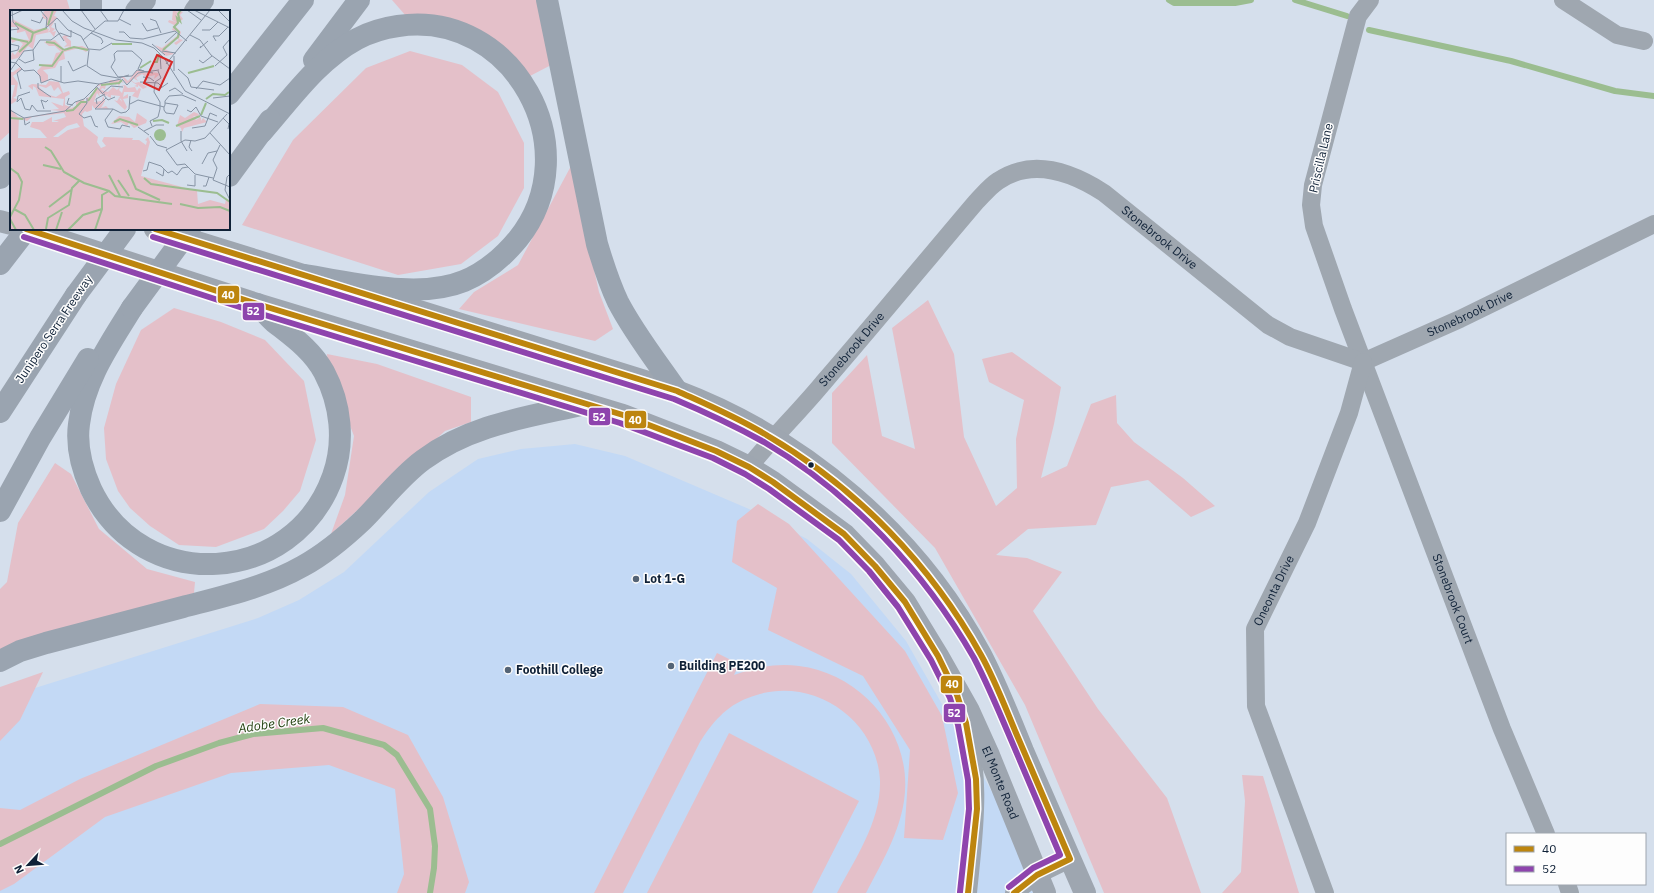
<svg xmlns="http://www.w3.org/2000/svg" width="1654" height="893" font-family="'IBM Plex Sans',sans-serif">
  <style>
    .built { fill: #c3d9f5 }
    .green { fill: #e4c0c9 }
    .lines { fill: none; stroke-linecap: round; stroke-linejoin: round }
    .stream { stroke: #9bbd90; stroke-width: 6 }
    .street { stroke: #9fa7b0; stroke-width: 18 }
    .secondary { stroke: #9ea6b0; stroke-width: 22 }
    .highway { stroke: #9aa4b0; stroke-width: 22 }
    .highway-bridge { stroke: #9aa4b0; stroke-width: 22 }
    .bus-1-casing { stroke: #fdfdfd; stroke-width: 9 }
    .bus-2-casing { stroke: #fdfdfd; stroke-width: 9 }
    .bus-1 { stroke: #bd850e; stroke-width: 6 }
    .bus-2 { stroke: #8e44ad; stroke-width: 6 }
    .bus-dot { fill: #0f2137; stroke: #fdfdfd; stroke-width: 1.5 }
    .poi-dot { fill: #546476; stroke: #fdfdfd; stroke-width: 1.5 }
    .labels { text-anchor: middle; stroke-width: 3; stroke-linejoin: round; paint-order: stroke }
    .street-label { font-size: 12px; fill: #0f2137; stroke: #fdfdfd }
    .poi-label { font-size: 12px; font-weight: bold; fill: #0f2137; stroke: #fdfdfd; text-anchor: start }
    .water-label { font-size: 13px; font-style: italic; fill: #244110; stroke: #fdfdfd }
    .inset-river { fill: none; stroke: #9bbd90; stroke-width: 2 }
    .inset-road { fill: none; stroke: #8693a4; stroke-width: 1 }
    .view { fill: #d62828; fill-opacity: 0.15; stroke: #d62828; stroke-width: 2 }
    .inset-edge { fill: none; stroke: #0f2137; stroke-width: 2 }
    .line-badge { stroke: #fdfdfd; stroke-width: 1.5 }
    .badge-label { font-size: 11px; text-anchor: middle; font-weight: bold; fill: #fff }
  </style>
  <rect width="100%" height="100%" fill="#d5dfec"/>
  <polygon class="built" points="575,444 625,456 749,509 807,539 851,574 906,641 996,799 1033,893 0,893 0,699 258,618 299,600 344,572 429,492 478,459 521,449"/>
  <g class="green">
    <polygon points="0,0 67,0 70,10 11,11 11,131 0,141"/>
    <polygon points="392,0 537,0 553,64 530,76 499,45 466,24 413,24"/>
    <polygon points="410,51 462,65 498,92 524,143 524,188 498,236 461,264 398,275 242,225 293,140 366,68"/>
    <polygon points="571,166 599,292 613,329 595,341 459,309 474,292 518,265"/>
    <polygon points="928,300 954,354 964,437 996,506 1017,488 1016,439 1024,400 989,382 982,359 1012,352 1061,387 1054,424 1041,478 1067,466 1091,404 1116,395 1117,423 1134,442 1183,478 1215,506 1191,517 1148,480 1111,487 1096,525 1028,529 996,555 1027,558 1062,572 1033,611 1098,709 1167,798 1201,893 1104,893 1025,705 935,548 832,443 832,393 867,355 882,436 915,449 892,328"/>
    <polygon points="174,308 221,322 265,340 304,381 316,440 300,491 283,511 264,529 216,547 179,545 150,526 130,508 118,491 106,459 104,428 116,384 141,330"/>
    <polygon points="327,354 377,364 471,397 471,422 445,431 331,534 345,495 354,436 328,367"/>
    <polygon points="55,463 71,474 99,529 147,569 195,582 194,593 0,657 0,589 7,582 18,523"/>
    <polygon points="758,504 789,524 905,651 942,716 958,793 943,840 904,838 910,750 863,676 768,630 777,588 732,562 737,521"/>
    <path d="M717,653L739,664L734,675C755,667 777,663 799,666C864,674 914,736 904,801C899,834 881,864 866,893H837C855,859 881,821 880,781C877,716 807,673 748,698C726,706 712,723 700,742L623,893H594Z"/>
    <polygon points="43,672 20,720 0,741 0,687"/>
    <polygon points="260,704 343,707 408,735 443,797 469,882 465,893 397,893 404,874 395,789 329,765 231,773 105,817 14,884 0,891 0,808 20,810 80,779"/>
    <polygon points="729,733 859,801 812,893 647,893"/>
    <polygon points="1242,775 1263,776 1299,893 1222,893 1241,872 1245,801"/>
  </g>
  <g class="lines">
    <g class="stream">
      <polyline points="1169,0 1174,3 1235,3 1251,0"/>
      <polyline points="1295,0 1347,16"/>
      <polyline points="1369,30 1511,61 1615,91 1654,96"/>
      <polyline points="0,844 156,766 219,743 253,734 323,728 384,745 397,755 430,809 435,846 434,868 430,893"/>
    </g>
    <g class="street">
      <path id="s1" d="M1370,0L1358,16L1313,185L1311,205L1314,226L1343,309L1502,729L1546,834"/>
      <polyline points="1563,0 1617,35 1644,41"/>
      <path id="s2" d="M749,467C772,438 799,412 823,383C875,323 925,262 976,202C983,195 990,186 998,181C1033,157 1073,173 1104,193L1268,325L1290,337L1363,362L1460,319L1654,224"/>
      <path d="M963,715C983,777 974,831 968,893"/>
      <polyline points="1567,884 1570,893"/>
      <polyline points="1014,893 1037,875 1070,859"/>
      <path id="s3" d="M1325,893L1256,706L1255,629L1307,523L1349,413L1363,362"/>
    </g>
    <g class="secondary">
      <polyline points="0,221 11,224"/>
      <path id="s4" d="M26,229L257,304L623,415L716,451L749,467L773,482L844,534L875,566L905,602L938,656L969,711L988,753L1045,893"/>
      <path d="M155,229L677,391C804,439 917,535 981,655C997,686 1010,719 1023,751C1044,798 1064,846 1085,893"/>
    </g>
    <g class="highway">
      <path d="M547,0L597,244C603,264 609,283 618,302C634,333 657,362 677,391"/>
      <polyline points="91,11 91,0"/>
      <polyline points="136,11 145,0"/>
      <polyline points="195,11 203,0"/>
      <polyline points="314,60 359,0"/>
      <polyline points="229,94 303,0"/>
      <path d="M262,132C291,99 318,60 357,39C370,32 384,28 398,26C513,9 590,149 518,239C503,257 486,272 464,281C418,300 351,282 303,275"/>
      <polyline points="229,176 270,120"/>
      <polyline points="0,178 11,163"/>
      <path d="M132,308C110,344 84,380 79,424C76,446 82,469 91,489C142,596 294,586 333,476C345,442 341,404 324,372C312,350 293,337 274,322C268,317 263,310 257,304"/>
      <polyline points="0,412 76,295"/>
      <polyline points="0,511 40,438 88,359"/>
      <path d="M0,661L20,651L46,643C92,631 137,619 183,607C225,596 266,587 303,566C325,554 345,537 363,520C383,500 400,477 423,460C471,424 529,417 585,404"/>
    </g>
    <g class="highway-bridge">
      <polyline points="0,264 27,229"/>
      <polyline points="76,295 125,229"/>
      <polyline points="132,308 190,229"/>
    </g>
    <defs>
      <g id="bus-1">
        <polyline points="26,229 257,304 623,415 716,451 749,467 773,482 844,534 875,566 905,602 938,656 957,695 966,723 976,779 977,809 968,893"/>
        <path d="M155,229L677,391C708,405 739,418 768,436C857,488 931,565 981,655C995,680 1005,707 1016,733C1034,775 1052,817 1070,859L1037,875L1014,893"/>
      </g>
      <g id="bus-2">
        <polyline points="24,237 255,312 620,423 713,458 745,474 769,489 839,540 869,571 898,607 931,660 950,698 958,725 968,780 969,809 960,892"/>
        <path d="M153,237L674,399C705,412 735,426 764,442C851,493 924,571 974,658C987,683 998,709 1009,735C1026,775 1043,815 1060,855L1033,868L1009,887"/>
      </g>
    </defs>
    <use href="#bus-1" class="bus-1-casing"/>
    <use href="#bus-2" class="bus-2-casing"/>
    <use href="#bus-1" class="bus-1"/>
    <use href="#bus-2" class="bus-2"/>
  </g>
  <circle class="bus-dot" cx="811" cy="465" r="3.5"/>
  <g class="poi-dot">
    <circle cx="636" cy="579" r="4"/>
    <circle cx="671" cy="666" r="4"/>
    <circle cx="508" cy="670" r="4"/>
  </g>
  <g class="labels">
    <g class="street-label">
      <text transform="translate(1321 158) rotate(-77)" y="4">Priscilla Lane</text>
      <text dy="4" stroke="none"><textPath href="#s2" startOffset="564">Stonebrook Drive</textPath></text>
      <text dy="4" stroke="none"><textPath href="#s2" startOffset="923">Stonebrook Drive</textPath></text>
      <text transform="translate(54 329) rotate(-56)" y="4">Junipero Serra Freeway</text>
      <text dy="4" stroke="none"><textPath href="#s2" startOffset="156">Stonebrook Drive</textPath></text>
      <text dy="4" stroke="none"><textPath href="#s3" startOffset="319">Oneonta Drive</textPath></text>
      <text dy="4" stroke="none"><textPath href="#s1" startOffset="634">Stonebrook Court</textPath></text>
      <text dy="4" stroke="none"><textPath href="#s4" startOffset="1174">El Monte Road</textPath></text>
    </g>
    <g class="poi-label">
      <text x="644" y="583">Lot 1-G</text>
      <text x="679" y="670">Building PE200</text>
      <text x="516" y="674">Foothill College</text>
    </g>
    <g class="water-label">
      <text transform="translate(274 723) rotate(-8)" y="5">Adobe Creek</text>
    </g>
  </g>
  <g transform="translate(10 10)">
    <rect width="220" height="220" fill="#d5dfec"/>
    <path d="M37,0H47L44,6L47,7L41,17L45,19L42,22L46,21L44,27L40,22L26,25L23,39L18,36L8,48L0,50L2,42L5,45L13,34L8,30L2,33L0,26L3,29L19,30L15,21L7,23V17H0L2,9L24,20L35,18L39,19L38,22L40,20L39,16L36,17L37,10L33,8L32,3L35,5L33,2ZM163,0L168,2L166,8L168,0L173,2L170,5L173,9L165,16L171,22L169,29L173,30L166,35L164,33L169,30L166,28L161,32L155,39L164,44L156,46L145,35L152,38L167,26L169,22L162,20L164,15L158,12L159,10L166,12L162,10ZM55,25L61,27H56L61,31V37L72,36L79,39L76,42L78,47L76,42L69,38L54,42L55,49L49,51L45,58L33,60L38,65V70L32,73L27,61L32,56L28,55L42,54L46,43L51,42L45,36H39L34,32L45,30L54,39L57,38L60,36L54,37L57,34L52,27ZM10,57L12,59L3,66L8,73L6,86L3,88L7,89L6,91L0,95L5,75H0V62H3ZM127,60L148,63L149,65L144,69L145,65L136,67L132,64L126,68L128,71L123,68L122,71L125,73L129,72L137,77L133,79L128,75V77L124,76L127,75L121,71L116,74L113,68H109L113,66L118,71ZM100,70H111L114,73L111,72L109,76L107,73L106,75L103,73L96,75L95,79L92,78L91,80L98,82L103,77L107,80L110,77L109,80L112,83L114,76H111L115,75L118,78L125,77L127,81L129,78L131,79L128,88L122,86L125,82H114L113,87L118,84V88L113,89L117,97L115,100L104,90L107,91L109,88L112,92L111,89L106,87L109,88L110,86L101,85V88L97,86L99,83L96,86L89,83L90,87L87,83L84,92L92,91L93,86L95,91L91,98L96,96L99,99L84,98L82,95V100L77,102L75,101L72,104L74,116L88,127L87,132L91,138L96,136L92,131L94,127L123,128L122,130H129L136,135L137,131L135,130L138,127L140,132L131,166L187,181L188,194L200,190L215,194L216,189L220,190V220H0V98L8,107L14,108L52,101L40,100L49,99L41,92L53,96L54,89L29,86L26,78L23,76V80L18,76L22,74L36,75L39,71L49,72L53,83L59,81L60,84L55,87V95L61,97L59,99L66,96V92L75,89L74,91L78,93L76,88L83,86L86,77L89,79L91,75L87,77L89,74L99,73ZM27,75L36,78L41,75L44,81L48,77L52,83L46,87L36,84ZM54,103L56,107L43,111H49L47,112H42V107L33,112H22L20,117L30,120L37,128H8L9,108L17,111L22,107ZM67,113L70,117L58,120L48,127H43L57,116ZM184,102L189,104L187,107L183,106L186,110L191,107V111L193,108L197,112L174,118L172,122L171,118L167,116L170,105L175,108ZM127,103L137,110L136,113L124,118L119,113L117,116L111,112L101,114L109,106L119,107L125,112Z" fill="#e4c0c9" fill-rule="evenodd"/>
    <path d="M144 125a6 6 0 1 1 12 0a6 6 0 1 1-12 0Z" fill="#9bbd90"/>
    <path class="inset-river" d="M5,13L24,23M38,15L43,0M0,28L18,32M36,32L44,33L54,40M102,34H122M54,40L64,37L78,40M153,40L168,27L169,22L164,17L168,13L167,8L170,11L168,4L171,0M9,42L21,31L23,23L37,18M143,52H147L149,44M29,55L42,56L53,41M130,58L141,51M178,63L204,56M91,75L109,73L112,70M196,89L203,84L215,85L219,82M78,91L87,78M56,101L63,100L71,92H77M191,105L196,93M0,108L13,109M143,111L152,110L159,113M104,112L110,109L128,115M166,116L190,106M35,137L41,141L54,162L74,173L99,181L105,186L162,194M33,155L51,159M0,158L8,164L12,172L9,190L0,207M118,160L126,179L150,190M99,165L110,186M134,168L141,174L207,183L220,192M108,170L119,186M170,194L188,198L210,197L220,201M39,197L61,180M4,199L15,205L24,220M0,209L6,220M36,219L38,208L59,195L62,178L69,171M46,220L52,202M58,220L73,205L92,199M85,220L92,199V185L99,181"/>
    <path class="inset-road" d="M30,0L37,8L36,18L47,8L58,20L71,26L79,40L77,56L91,65L108,68L119,65M52,0L62,11L74,18L106,30L132,33L144,38L154,48L175,81L220,104M71,0L85,19M90,0L98,11M177,0L191,10M184,0L220,18M208,0L220,12M0,6L13,0M109,9L121,15M140,9L146,11L151,23M21,10L30,13L33,7M45,13L46,19L54,31M132,13L137,21L148,18M0,20L9,19L3,12L2,0M192,20H200L208,12M109,22H114L120,28L133,29L165,21L177,31M81,23L91,28L93,32L91,34M180,25L190,30L201,45L220,59M73,30L95,11H108L114,0M206,31L203,26H209L218,17M155,33L167,22M0,34L9,36L8,40L0,42M142,34L155,45M191,36L190,38L198,31M79,39L90,40L102,33M152,41L166,43M150,44L151,59M164,46V61M9,49L15,53L24,50L23,40M189,50L193,53L202,46M58,51L63,61L76,55M0,52L6,53L14,61L24,60L30,66L31,73L41,69L54,73L68,71L89,74M156,54L200,0M51,56V72M205,56L217,45L213,37L220,29M168,59L178,68L181,77L204,80M0,61L14,41L23,40L30,30H41L50,23L61,27V20M134,61L128,59L132,50L122,41H107L104,44L105,50L101,57L108,67L122,66L127,60L143,63M133,67L140,68L144,71M112,69L117,75L128,63L149,60M130,72L148,73L152,77M28,73V78L41,87M86,76L98,90L105,87M11,79L7,63L12,59M186,79L193,71L210,75L220,68M148,80L158,73M159,81L165,78L173,84M20,82L8,86L7,92L11,88L15,99L20,100L22,95L27,101H41M93,83L101,76L113,77M59,88L57,94L63,95M77,88V93L69,104L74,108L81,106L85,116L88,117M96,88L85,99H103M203,88L220,86M155,93L168,95L164,104L156,103L154,100V97L155,95V91L159,86L172,85L186,91M87,94L86,89L95,84M120,94L128,90L154,97M34,99L31,90L36,92L38,90M103,99L95,110L98,117L110,119L112,115L120,117M103,99L111,103L116,102L119,99L120,86M0,100L14,108L55,101L65,92L74,89L89,74L111,69M177,100L181,102L186,97L191,106L208,112M14,108L15,115L20,112M213,108L219,114L218,119M142,116L140,111L148,107L150,99V92L144,82L145,72L151,68L148,61M128,117L139,125M182,118L195,116L200,103L207,106M134,121L146,115H154M171,121V131L177,141M200,123L220,145M140,126L147,135L157,138M181,130L179,137L182,141M210,135L203,150L207,158L203,170L220,177M192,154L198,143L207,141M133,161L137,160L139,152L151,156L158,163L162,161L167,165M146,162L153,166L154,159M220,164L217,167L215,180L220,190M167,165L172,158L178,157M203,168L185,164L175,154L167,155L156,140L175,130L185,131L195,128L217,104M177,175L185,176V165M193,176H196L199,167"/>
    <path class="view" d="M147,45L162,52L149,80L134,73Z"/>
    <rect width="220" height="220" class="inset-edge"/>
  </g>
  <g class="line-badge">
    <rect x="217" y="285" width="23" height="19" rx="4" fill="#bd850e"/>
    <rect x="242" y="302" width="23" height="19" rx="4" fill="#8e44ad"/>
    <rect x="588" y="407" width="23" height="19" rx="4" fill="#8e44ad"/>
    <rect x="624" y="410" width="23" height="19" rx="4" fill="#bd850e"/>
    <rect x="940" y="675" width="23" height="19" rx="4" fill="#bd850e"/>
    <rect x="943" y="703" width="23" height="20" rx="4" fill="#8e44ad"/>
  </g>
  <g class="badge-label">
    <text x="228" y="299">40</text>
    <text x="253" y="315">52</text>
    <text x="599" y="421">52</text>
    <text x="635" y="424">40</text>
    <text x="952" y="688">40</text>
    <text x="954" y="717">52</text>
  </g>
  <rect x="1506" y="833" width="140" height="52" fill="#fdfdfd" stroke="#9ea5ae"/>
  <rect x="1514" y="846" width="20" height="6" fill="#bd850e" stroke="#9ea5ae"/>
  <text x="1542" y="853" font-size="12" fill="#0f2137">40</text>
  <rect x="1514" y="866" width="20" height="6" fill="#8e44ad" stroke="#9ea5ae"/>
  <text x="1542" y="873" font-size="12" fill="#0f2137">52</text>
  <g transform="translate(28 865) rotate(244)" stroke="#fdfdfd" stroke-width="3" paint-order="stroke">
  <path d="M0-3L7 15L0 10L-7 15Z" fill="#0f2137"/>
  <text y="-6" font-size="11" font-weight="bold" text-anchor="middle" fill="#0f2137">N</text>
  </g>
</svg>
